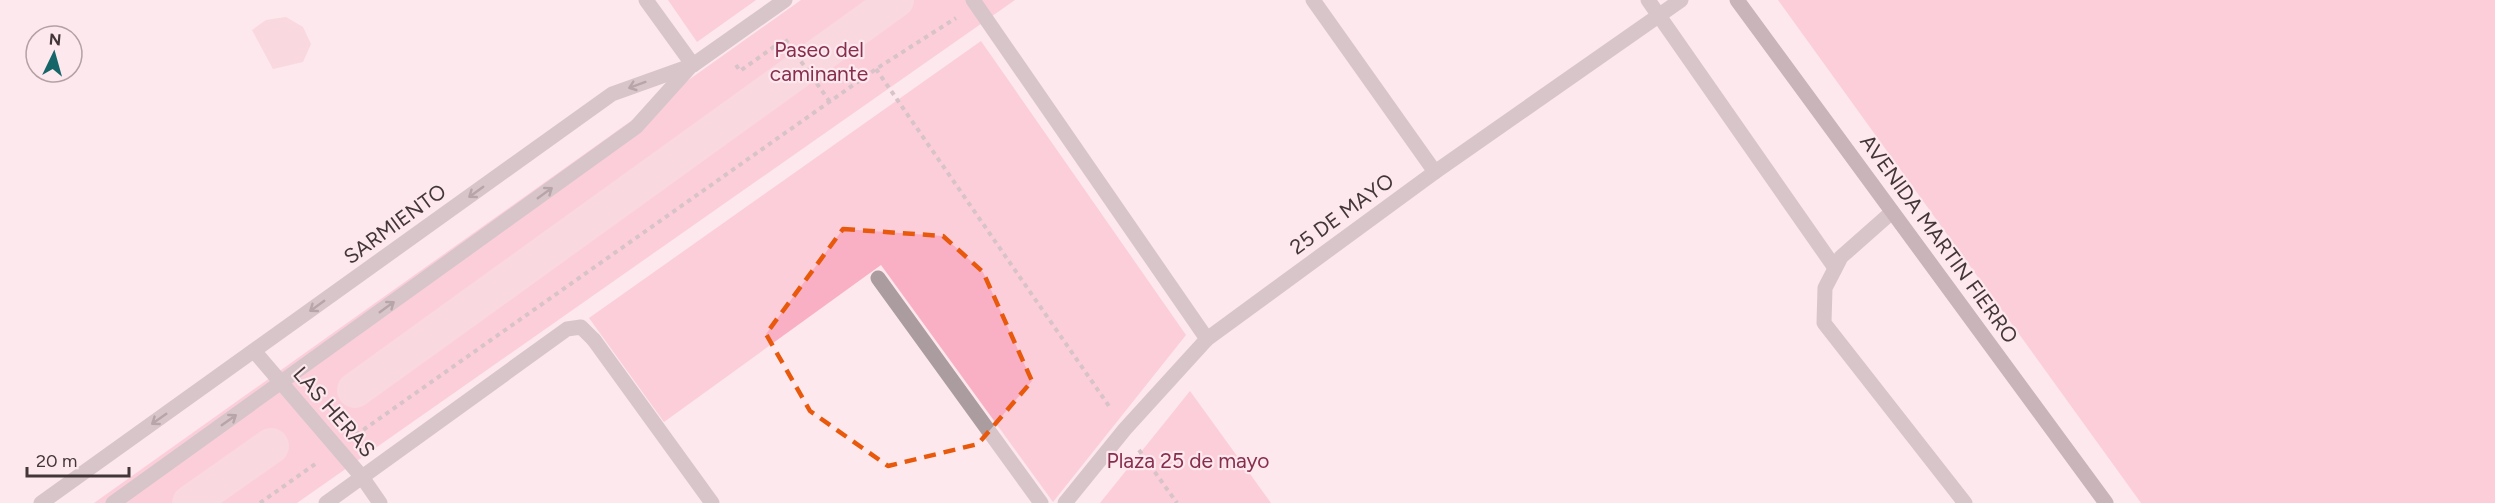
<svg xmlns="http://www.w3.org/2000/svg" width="2495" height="503" font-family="Figtree,sans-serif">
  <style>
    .green { fill: #f9b0c4 }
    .water { fill: #f5c5d1 }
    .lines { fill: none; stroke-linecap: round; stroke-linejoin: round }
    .canal { stroke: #f5c5d1; stroke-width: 36 }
    .path { stroke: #a8979b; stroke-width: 4; stroke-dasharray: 4.5 4.5; stroke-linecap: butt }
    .lane { stroke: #ab9ca0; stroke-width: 15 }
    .street { stroke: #ab9ca0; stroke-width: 15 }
    .secondary { stroke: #8a757a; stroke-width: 15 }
    .oneway { stroke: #625558 }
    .marked { fill: none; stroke: #e8590c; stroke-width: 4.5; stroke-dasharray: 12 8; stroke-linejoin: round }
    .labels { text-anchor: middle; stroke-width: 4.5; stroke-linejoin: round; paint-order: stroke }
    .park-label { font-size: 21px; fill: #872e4f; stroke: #fde8ed }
    .street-label { font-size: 21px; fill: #433639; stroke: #fde8ed }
  </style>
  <rect width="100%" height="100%" fill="#fde8ed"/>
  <g class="green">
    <polygon points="668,0 756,0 697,42"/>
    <polygon points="801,0 1015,0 297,503 94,503"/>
    <polygon points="1778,0 2495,0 2495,503 2141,503"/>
    <polygon points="981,41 1186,335 1053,502 881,265 664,422 589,318"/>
    <polygon points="1190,391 1271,503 1100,503"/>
  </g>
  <polygon class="water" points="286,17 303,27 311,44 303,62 273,69 252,30 266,20"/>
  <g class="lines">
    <g class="canal">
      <polyline points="355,390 896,0"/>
      <polyline points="190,503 271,446"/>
    </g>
    <g class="path">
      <polyline points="736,65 740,71 785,39 830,102"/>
      <polyline points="876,69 1111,409"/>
      <polyline points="356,435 876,69 956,18"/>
      <polyline points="1139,450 1177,503"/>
      <polyline points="260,503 318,462"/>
    </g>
    <g class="lane">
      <polyline points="1892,212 1841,257 1825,288 1824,323 1965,503"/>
      <polyline points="326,503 567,329 581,327 594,340"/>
    </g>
    <g class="street">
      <polyline points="646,0 693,65"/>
      <polyline points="973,0 1207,339"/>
      <polyline points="1313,0 1435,172"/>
      <polyline points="1648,0 1835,268"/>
      <polyline points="878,278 1041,503"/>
      <polyline points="594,340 712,503"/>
      <polyline points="254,351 362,477 380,503"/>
      <polyline points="41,503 612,94 693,65 785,0"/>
      <polyline points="113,503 636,127 690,67"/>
      <polyline points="1065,503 1125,429 1207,339 1435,172 1681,0"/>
    </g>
    <polyline class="secondary" points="1737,0 2106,503"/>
  </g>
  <defs><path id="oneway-shaft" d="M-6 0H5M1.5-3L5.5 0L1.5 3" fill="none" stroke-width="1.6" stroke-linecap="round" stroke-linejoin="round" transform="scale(1.5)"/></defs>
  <g class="oneway">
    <use href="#oneway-shaft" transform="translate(637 85) rotate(160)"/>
    <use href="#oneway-shaft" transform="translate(476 192) rotate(144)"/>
    <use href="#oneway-shaft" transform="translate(545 193) rotate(-36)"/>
    <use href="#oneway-shaft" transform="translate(317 306) rotate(144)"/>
    <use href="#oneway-shaft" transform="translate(387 307) rotate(-36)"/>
    <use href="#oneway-shaft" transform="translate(159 419) rotate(145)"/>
    <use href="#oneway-shaft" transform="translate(229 420) rotate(-35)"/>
  </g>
  <path d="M0 0H2495V503H0ZM843,229L943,236L983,272L1032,381L978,444L888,466L810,411L766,334Z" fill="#fde8ed" fill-opacity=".55" fill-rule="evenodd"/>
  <path class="marked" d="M843,229L943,236L983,272L1032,381L978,444L888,466L810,411L766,334Z"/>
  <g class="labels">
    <g class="park-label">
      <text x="819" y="57">Paseo del<tspan x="819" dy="24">caminante</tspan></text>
      <text x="1188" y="468">Plaza 25 de mayo</text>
    </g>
    <g class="street-label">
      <text transform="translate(1342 214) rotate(-36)" y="7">25 DE MAYO</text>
      <text transform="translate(395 224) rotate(-36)" y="7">SARMIENTO</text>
      <text transform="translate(1939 239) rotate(54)" y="7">AVENIDA MARTIN FIERRO</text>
      <text transform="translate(334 412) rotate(49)" y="7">LAS HERAS</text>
    </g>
  </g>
  <g transform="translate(54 54) rotate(5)"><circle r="28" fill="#fde8ed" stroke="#b3a1a5" stroke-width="1.5"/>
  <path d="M0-4.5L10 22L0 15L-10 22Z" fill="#166568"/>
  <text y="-9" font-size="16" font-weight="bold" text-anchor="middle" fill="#433639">N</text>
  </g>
  <path d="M27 467v9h102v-9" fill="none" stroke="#433639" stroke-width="3"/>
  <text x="36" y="467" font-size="18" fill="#433639" stroke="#fde8ed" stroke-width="4.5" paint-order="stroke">20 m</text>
</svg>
